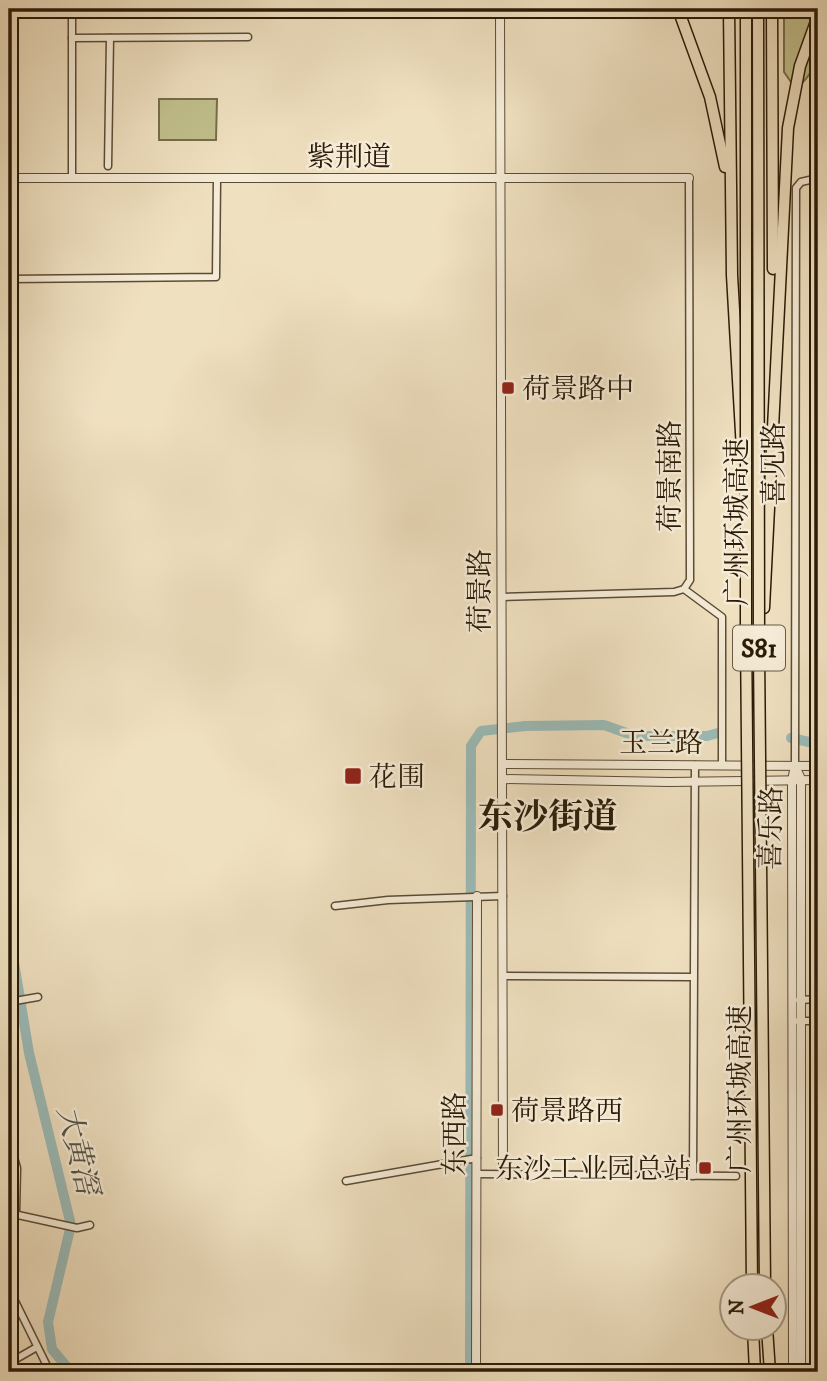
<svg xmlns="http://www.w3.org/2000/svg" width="827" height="1381" font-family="'IM FELL DW Pica','Noto Serif SC',serif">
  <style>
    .green { fill: #c1c08d; stroke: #766e4a; stroke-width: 2 }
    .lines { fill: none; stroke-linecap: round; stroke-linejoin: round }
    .river { stroke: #9bbcb9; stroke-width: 10 }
    .minor-casing { stroke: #5b4c35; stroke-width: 9 }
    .tertiary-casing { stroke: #5b4c35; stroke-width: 10 }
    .motorway-casing { stroke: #2a1b07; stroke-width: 13 }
    .minor { stroke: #f5ebd6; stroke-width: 6 }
    .tertiary { stroke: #f5ebd6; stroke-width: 8 }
    .motorway { stroke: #efe0c0; stroke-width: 10 }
    .motorway-bridge-casing { stroke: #2a1b07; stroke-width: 13; stroke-linecap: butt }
    .motorway-bridge { stroke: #efe0c0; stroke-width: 10 }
    .poi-dot { fill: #8f2418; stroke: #f5ebd6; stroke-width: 2.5 }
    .labels { text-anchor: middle; stroke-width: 5; stroke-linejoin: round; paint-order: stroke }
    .shield { fill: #f5ebd6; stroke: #675945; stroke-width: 2 }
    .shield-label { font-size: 26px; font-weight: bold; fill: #2a1b07 }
    .street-label { font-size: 28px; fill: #2a1b07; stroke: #f5ebd6 }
    .poi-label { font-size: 28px; fill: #2a1b07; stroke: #f5ebd6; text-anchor: start }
    .water-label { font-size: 30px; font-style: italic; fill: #525345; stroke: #f5ebd6 }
    .district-label { font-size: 35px; font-weight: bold; fill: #2a1b07; stroke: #f5ebd6 }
  </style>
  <rect width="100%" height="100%" fill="#efe0c0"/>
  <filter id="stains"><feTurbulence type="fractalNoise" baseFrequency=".00286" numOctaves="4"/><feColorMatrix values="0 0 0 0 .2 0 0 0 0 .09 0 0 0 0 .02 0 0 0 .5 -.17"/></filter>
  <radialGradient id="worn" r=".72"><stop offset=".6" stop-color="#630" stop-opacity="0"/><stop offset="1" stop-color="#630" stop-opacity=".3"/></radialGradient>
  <g class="green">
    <path d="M784,9H818C818,30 820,67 803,82H791L784,72Z"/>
    <polygon points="159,99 217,99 216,140 159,140"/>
  </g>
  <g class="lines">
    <g class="river">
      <polyline points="791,738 818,744"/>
      <polyline points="9,932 29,1053 71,1225 48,1322 52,1349 71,1372"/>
      <polyline points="470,1372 471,746 481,731 525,726 604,725 635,736 707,736 718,733"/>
    </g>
    <defs>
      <g id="minor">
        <polyline points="72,9 72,178"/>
        <polyline points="72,38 248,37"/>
        <polyline points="108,166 110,38"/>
        <polyline points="9,279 216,277 217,179"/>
        <polyline points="684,589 722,617 722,765"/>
        <polyline points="502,597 674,592 684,589 690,580 689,178"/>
        <polyline points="795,766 796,188 801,182 818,178"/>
        <polyline points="335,906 388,900 503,896"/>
        <polyline points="503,976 693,977"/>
        <polyline points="799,1000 818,999"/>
        <polyline points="9,1002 38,997"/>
        <polyline points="798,1021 818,1021"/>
        <polyline points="9,1140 17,1168 16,1213"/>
        <polyline points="477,1174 736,1176"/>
        <polyline points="693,1176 695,765"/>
        <polyline points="346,1181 477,1158"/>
        <polyline points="9,1213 77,1228 90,1225"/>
        <polyline points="9,1289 50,1372"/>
        <polyline points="9,1363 37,1347"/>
      </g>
      <g id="tertiary">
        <polyline points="500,9 503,1174"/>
        <polyline points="9,178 689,178"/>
        <polyline points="503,764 818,766"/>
        <polyline points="795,766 801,779 801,1372"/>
        <polyline points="503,779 669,782 818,780"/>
        <polyline points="476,1372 477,896"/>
        <polyline points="793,1372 792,780 795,766"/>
      </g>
      <g id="motorway">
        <polyline points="678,9 710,97 725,167"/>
        <polyline points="729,9 732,275 742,450"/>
        <polyline points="772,9 773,269"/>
        <polyline points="764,608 788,128 800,66 818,16"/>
        <polyline points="753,1328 755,1372"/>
        <polyline points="767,1328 770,1372"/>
      </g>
    </defs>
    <use href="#minor" class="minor-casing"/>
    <use href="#tertiary" class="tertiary-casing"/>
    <use href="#motorway" class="motorway-casing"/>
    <use href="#minor" class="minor"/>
    <use href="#tertiary" class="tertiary"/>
    <use href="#motorway" class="motorway"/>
    <defs>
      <g id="motorway-bridge">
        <polyline points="746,9 746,632 752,1286"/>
        <polyline points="758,9 759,652 765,1286"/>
      </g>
    </defs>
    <use href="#motorway-bridge" class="motorway-bridge-casing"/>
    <use href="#motorway-bridge" class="motorway-bridge"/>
  </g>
  <g class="poi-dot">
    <rect x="501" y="381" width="14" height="14" rx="3.5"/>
    <rect x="344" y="767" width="18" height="18" rx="3.5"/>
    <rect x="490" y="1103" width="14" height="14" rx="3.5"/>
    <rect x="698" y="1161" width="14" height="14" rx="3.5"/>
  </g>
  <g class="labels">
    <rect class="shield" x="733" y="625.5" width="52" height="45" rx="5"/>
    <g class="shield-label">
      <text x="759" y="657">S81</text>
    </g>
    <g class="street-label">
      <text x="349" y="166">紫荆道</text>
      <text transform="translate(773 464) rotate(-90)" y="10">喜见路</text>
      <text transform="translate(669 476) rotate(-90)" y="10">荷景南路</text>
      <text transform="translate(736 522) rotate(-90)" y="10">广州环城高速</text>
      <text transform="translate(479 591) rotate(-90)" y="10">荷景路</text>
      <text x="661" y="752">玉兰路</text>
      <text transform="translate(770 828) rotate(-89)" y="10">喜乐路</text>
      <text transform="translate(739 1089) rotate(-90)" y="10">广州环城高速</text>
      <text transform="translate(454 1134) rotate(-90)" y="10">东西路</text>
    </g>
    <g class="poi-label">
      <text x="522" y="398">荷景路中</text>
      <text x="369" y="786">花围</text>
      <text x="511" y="1120">荷景路西</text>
      <text x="691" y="1178" text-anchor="end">东沙工业园总站</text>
    </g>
    <g class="water-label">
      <text transform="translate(78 1150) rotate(76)" y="10">大黄滘</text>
    </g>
    <g class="district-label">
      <text x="548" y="828">东沙街道</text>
    </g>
  </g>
  <rect width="827" height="1381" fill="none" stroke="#efe0c0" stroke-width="35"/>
  <rect x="10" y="10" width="806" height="1360" fill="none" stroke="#2a1b07" stroke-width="3.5"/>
  <rect x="18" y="18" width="792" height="1346" fill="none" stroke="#2a1b07" stroke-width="2"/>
  <g transform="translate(753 1307) rotate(270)"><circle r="33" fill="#f5ebd6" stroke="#a49883" stroke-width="2"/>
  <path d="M0-5L12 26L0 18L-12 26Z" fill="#8f2418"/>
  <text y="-10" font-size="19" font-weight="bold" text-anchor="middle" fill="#2a1b07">N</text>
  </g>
  <rect width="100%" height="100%" filter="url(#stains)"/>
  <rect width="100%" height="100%" fill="url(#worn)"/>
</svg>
